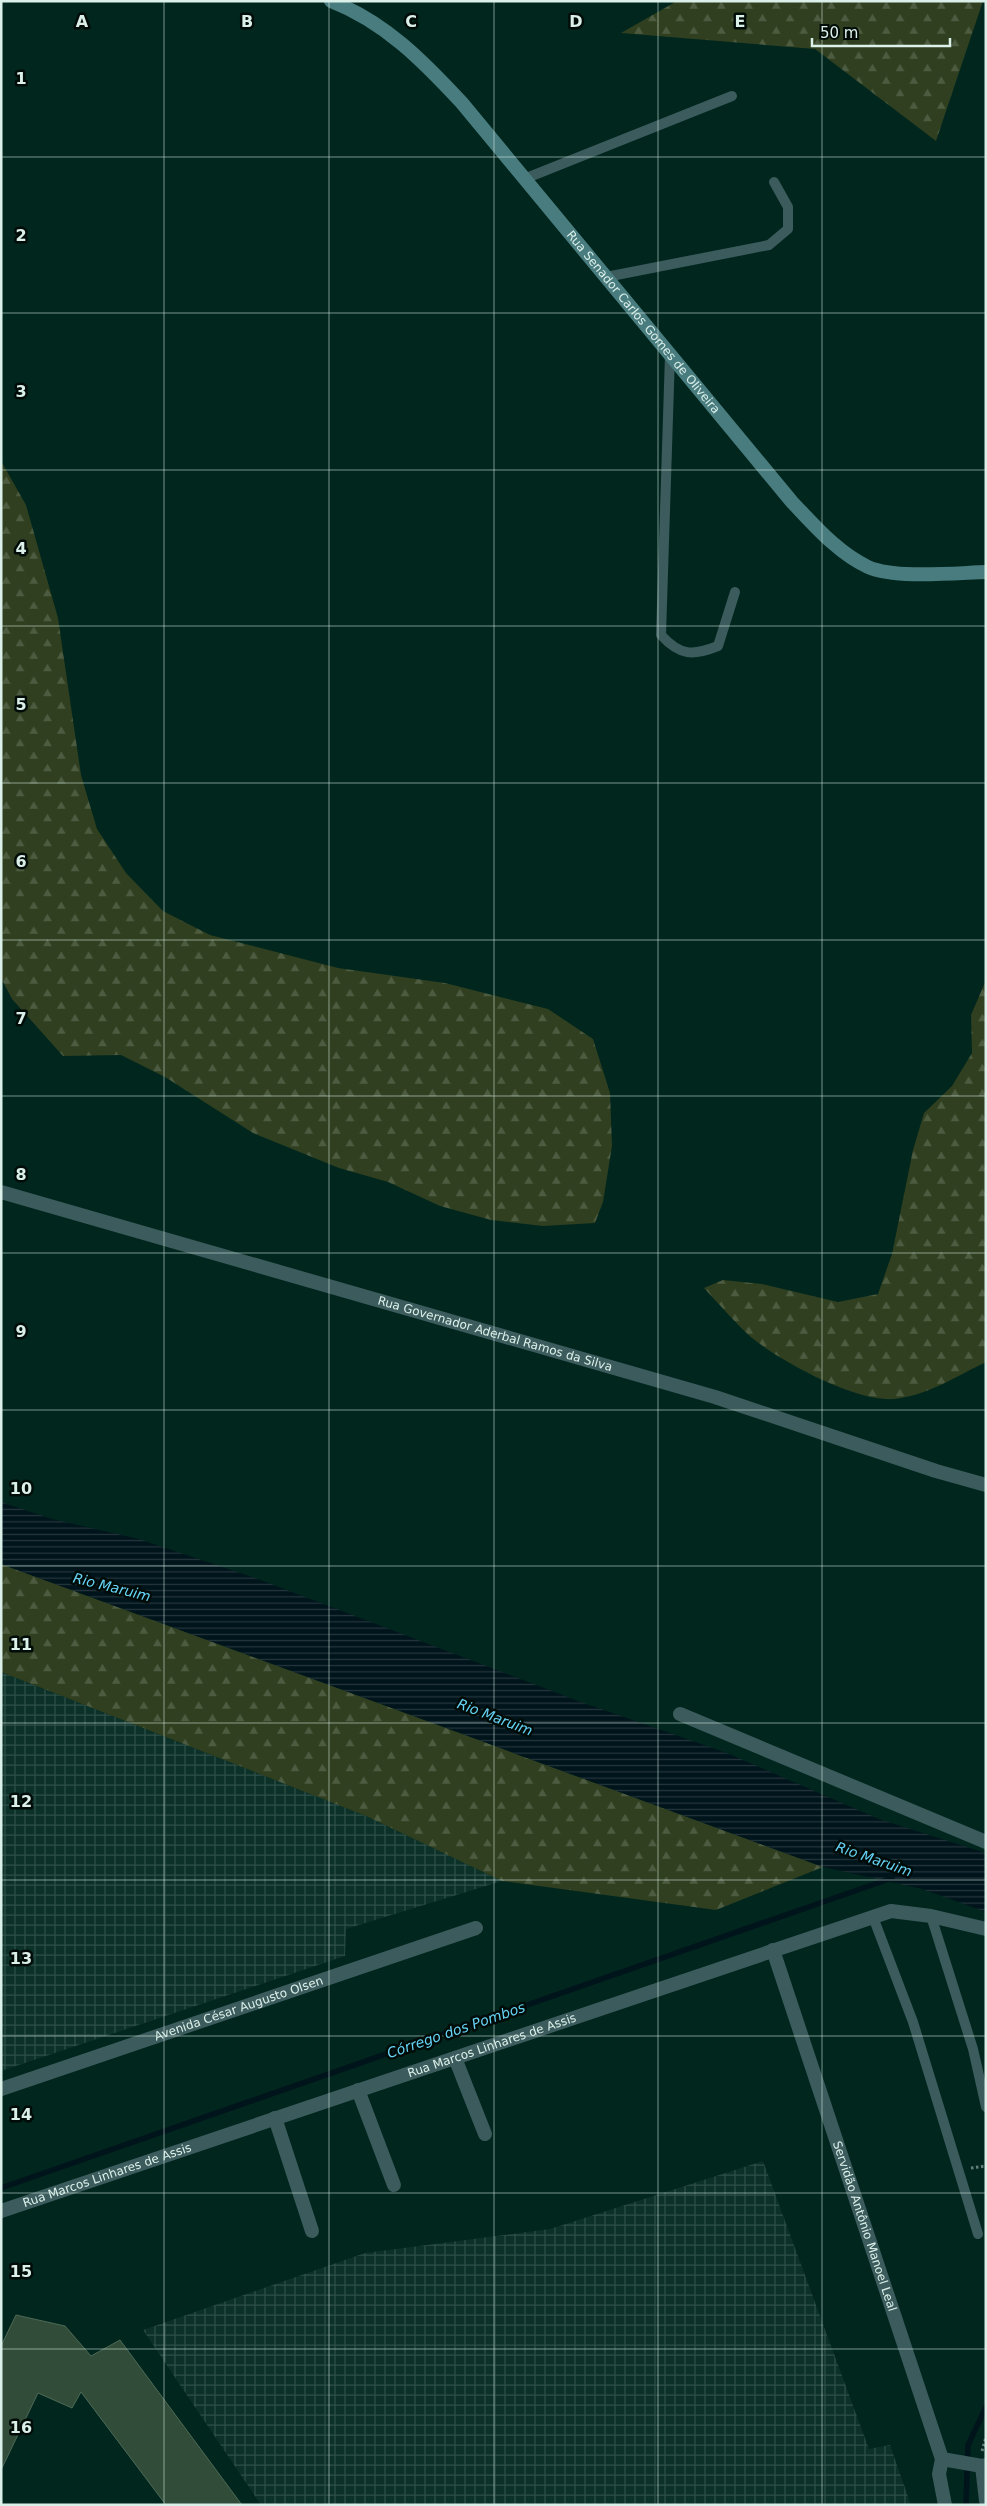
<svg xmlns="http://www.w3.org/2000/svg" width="987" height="2506" font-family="'DejaVu Sans',sans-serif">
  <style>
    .industrial { fill: url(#industrial-grid) }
    .forest { fill: url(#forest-firs) }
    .water { fill: url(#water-rules) }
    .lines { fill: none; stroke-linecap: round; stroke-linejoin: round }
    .stream { stroke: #00141b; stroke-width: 5.5 }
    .building { fill: #314c39; stroke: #4e6a56 }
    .path { stroke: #64817a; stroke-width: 3; stroke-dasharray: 2.5 2.5; stroke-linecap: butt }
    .service { stroke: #3c5b5c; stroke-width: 10 }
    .minor { stroke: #3c5b5c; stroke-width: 14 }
    .secondary { stroke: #497c7e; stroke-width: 14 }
    .grid { fill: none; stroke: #dcf0ea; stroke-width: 1; stroke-opacity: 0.55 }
    .labels { text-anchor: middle; stroke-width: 5; stroke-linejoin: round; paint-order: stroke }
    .street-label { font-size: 12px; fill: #dcf0ea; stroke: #010c08 }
    .water-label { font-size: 14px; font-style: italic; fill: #66d4f6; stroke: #010c08 }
    .grid-label { font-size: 16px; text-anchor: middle; font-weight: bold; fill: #dcf0ea; stroke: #010c08; stroke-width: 5; stroke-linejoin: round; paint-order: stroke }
  </style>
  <defs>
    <pattern id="industrial-grid" width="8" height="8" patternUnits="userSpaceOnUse" patternTransform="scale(1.25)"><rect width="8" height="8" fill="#0b3129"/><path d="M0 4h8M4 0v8" fill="none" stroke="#2e4f48"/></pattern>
    <pattern id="forest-firs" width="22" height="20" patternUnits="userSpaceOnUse" patternTransform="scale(1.25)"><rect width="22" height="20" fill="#2f3f1f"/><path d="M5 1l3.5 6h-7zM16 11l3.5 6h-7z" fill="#4d5b40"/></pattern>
    <pattern id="water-rules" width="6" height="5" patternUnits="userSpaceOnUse" patternTransform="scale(1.25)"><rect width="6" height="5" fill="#00141b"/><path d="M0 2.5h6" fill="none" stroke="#25363c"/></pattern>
  </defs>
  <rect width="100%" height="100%" fill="#00261e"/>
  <g class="industrial">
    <polygon points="1,1672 366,1816 502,1881 346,1929 345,1956 1,2071"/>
    <polygon points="763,2161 869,2449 890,2445 911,2505 261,2505 143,2330 365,2253 550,2229"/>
  </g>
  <g class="forest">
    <polygon points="677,1 983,1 936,141 815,49 621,33"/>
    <polygon points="1,461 26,505 58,618 81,775 97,829 126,873 163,911 210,935 338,968 445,983 548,1009 593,1039 610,1093 612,1146 603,1202 595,1223 543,1226 491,1220 440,1206 388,1182 339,1168 253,1133 165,1077 121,1055 63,1056 12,999 1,978"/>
    <path d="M986,980V1362C957,1376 926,1396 894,1399C855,1402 782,1362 752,1338C735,1323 720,1305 704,1288L723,1280L762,1284L838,1302L878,1294L892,1254L913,1150L924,1113L952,1086L972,1053L971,1015Z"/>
    <polygon points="1,1564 823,1867 716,1910 502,1881 366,1816 1,1672"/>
  </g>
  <polygon class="water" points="1,1502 52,1519 139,1539 258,1579 581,1702 727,1753 879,1819 986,1853 986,1912 922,1889 823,1867 1,1564"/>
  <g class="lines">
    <g class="stream">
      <polyline points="1,2188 892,1878"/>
      <polyline points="966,2505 968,2445 986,2407"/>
    </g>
  </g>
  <polygon class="building" points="16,2315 65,2326 91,2356 120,2340 242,2505 166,2505 81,2392 72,2408 38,2393 1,2470 1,2346"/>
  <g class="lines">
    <g class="path">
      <polyline points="971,2168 986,2166"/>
      <polyline points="982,2451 986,2437"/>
    </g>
    <g class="service">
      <polyline points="524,179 732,96"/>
      <polyline points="606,277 769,245 788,229 788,207 774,182"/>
      <path d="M670,355L661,635C680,656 693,656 718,646L735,592"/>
      <polyline points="931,1916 973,2049 986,2107"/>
      <polyline points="873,1917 913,2022 978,2234"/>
    </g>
    <g class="minor">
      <path id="s1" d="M1,1192L715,1397L936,1471L986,1485"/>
      <polyline points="680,1714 986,1842"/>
      <path id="s2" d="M773,1950L942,2459L939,2474L945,2505"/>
      <polyline points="455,2058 485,2134"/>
      <path id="s3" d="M1,2089L476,1928"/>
      <polyline points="358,2090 394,2185"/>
      <polyline points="275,2118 312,2231"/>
      <path id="s4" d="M1,2211L891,1911L931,1916L986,1929"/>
      <polyline points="942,2459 982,2466"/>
      <polyline points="986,2465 982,2466 986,2501"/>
    </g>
    <path class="secondary" id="s5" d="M331,1C385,22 423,61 462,103L792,502C815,526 838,553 868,567C895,579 955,573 986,572"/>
  </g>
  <path class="grid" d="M164,1V2505M329,1V2505M494,1V2505M658,1V2505M822,1V2505M1,157H986M1,313H986M1,470H986M1,626H986M1,783H986M1,940H986M1,1096H986M1,1253H986M1,1410H986M1,1566H986M1,1723H986M1,1880H986M1,2036H986M1,2193H986M1,2349H986"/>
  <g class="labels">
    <g class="street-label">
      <text dy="4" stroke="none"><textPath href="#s5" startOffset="452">Rua Senador Carlos Gomes de Oliveira</textPath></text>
      <text dy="4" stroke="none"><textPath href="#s1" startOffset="514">Rua Governador Aderbal Ramos da Silva</textPath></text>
      <text dy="4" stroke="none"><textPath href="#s3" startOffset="251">Avenida César Augusto Olsen</textPath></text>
      <text dy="4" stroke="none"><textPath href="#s4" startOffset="518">Rua Marcos Linhares de Assis</textPath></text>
      <text dy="4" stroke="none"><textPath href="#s4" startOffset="112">Rua Marcos Linhares de Assis</textPath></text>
      <text dy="4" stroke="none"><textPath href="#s2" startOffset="291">Servidão Antônio Manoel Leal</textPath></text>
    </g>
    <g class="water-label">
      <text transform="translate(112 1587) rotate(14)" y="5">Rio Maruim</text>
      <text transform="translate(495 1717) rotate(21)" y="5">Rio Maruim</text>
      <text transform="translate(874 1859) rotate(19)" y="5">Rio Maruim</text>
      <text transform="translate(456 2030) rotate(-19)" y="5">Córrego dos Pombos</text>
    </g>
  </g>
  <g class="grid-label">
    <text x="82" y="27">A</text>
    <text x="247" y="27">B</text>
    <text x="411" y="27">C</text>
    <text x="576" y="27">D</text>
    <text x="740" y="27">E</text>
    <text x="21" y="84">1</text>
    <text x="21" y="241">2</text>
    <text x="21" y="397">3</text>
    <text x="21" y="554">4</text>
    <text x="21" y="710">5</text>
    <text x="21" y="867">6</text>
    <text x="21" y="1024">7</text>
    <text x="21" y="1180">8</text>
    <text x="21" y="1337">9</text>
    <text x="21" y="1494">10</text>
    <text x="21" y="1650">11</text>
    <text x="21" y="1807">12</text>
    <text x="21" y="1964">13</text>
    <text x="21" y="2120">14</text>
    <text x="21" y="2277">15</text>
    <text x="21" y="2433">16</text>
  </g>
  <rect width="987" height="2506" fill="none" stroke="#dcf0ea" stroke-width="5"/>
  <path d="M812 38v8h138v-8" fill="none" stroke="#dcf0ea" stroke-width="2.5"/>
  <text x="820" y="38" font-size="15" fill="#dcf0ea" stroke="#010c08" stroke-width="4" paint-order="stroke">50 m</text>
</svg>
